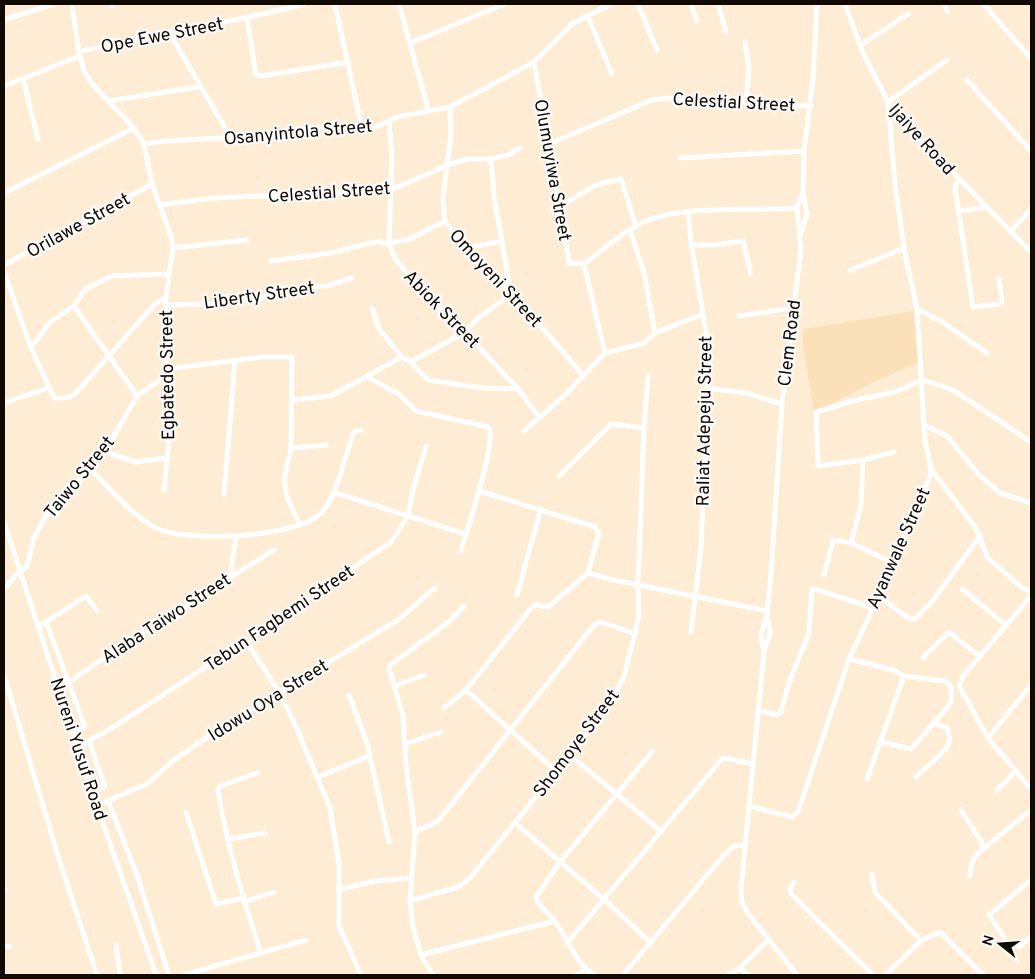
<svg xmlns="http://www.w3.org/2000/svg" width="1035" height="979" font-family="Overpass,sans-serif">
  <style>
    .built { fill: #fae1ba }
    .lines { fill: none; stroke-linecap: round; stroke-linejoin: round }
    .minor { stroke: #fff; stroke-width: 5 }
    .labels { text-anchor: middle; stroke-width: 4.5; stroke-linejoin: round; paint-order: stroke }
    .street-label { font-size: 18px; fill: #110a02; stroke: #fdfdfd }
  </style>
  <rect width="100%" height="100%" fill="#feedd4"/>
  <polygon class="built" points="913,311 920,362 874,382 814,413 803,346 803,329"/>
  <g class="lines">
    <g class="minor">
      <polyline points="72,4 79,52 84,71 93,85 134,128 144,144 152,184 171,236 173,248 166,297 164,342 171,420 164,490"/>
      <polyline points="112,4 112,6"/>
      <polyline points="335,4 362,129"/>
      <polyline points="399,4 429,112"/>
      <polyline points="638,4 657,50"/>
      <polyline points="691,4 697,21"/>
      <polyline points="718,4 726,32"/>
      <polyline points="845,4 863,53 888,102 925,144 1031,252"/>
      <polyline points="944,4 948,12"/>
      <polyline points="983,4 1031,58"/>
      <polyline points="588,16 612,74"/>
      <polyline points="247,17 256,75 260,76 349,62"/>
      <polyline points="4,20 53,4"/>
      <polyline points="170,34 231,138"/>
      <polyline points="745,42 749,69 746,101"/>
      <polyline points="410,43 505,4"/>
      <polyline points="861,45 908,14"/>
      <path d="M79,52C153,33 230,24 304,4"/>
      <polyline points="534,62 569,261 569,263 584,264"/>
      <polyline points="23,79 38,139"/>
      <polyline points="967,80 1031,151"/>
      <polyline points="4,86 80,56"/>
      <polyline points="109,101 199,87"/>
      <polyline points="450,107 451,133 443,199 445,221 466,248 523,305 583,375"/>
      <polyline points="389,121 392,156 389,243 395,258 421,291 475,343 518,389 540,418"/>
      <polyline points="144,144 166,141 265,136 306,128 330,127 362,129 376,127 397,117 450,107 534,62 572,24 611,4"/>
      <polyline points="547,145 652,100 680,97 746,101 775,108 811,105"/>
      <polyline points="680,158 804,151"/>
      <polyline points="959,179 955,187 973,307 1000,304 1002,302 999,278"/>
      <polyline points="4,193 134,128"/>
      <polyline points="160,205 214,198 391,190 448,165 467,159 491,159 508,155 520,148"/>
      <polyline points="559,207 596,185 621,179 636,227"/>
      <polyline points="688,211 691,242 709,350 701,548 691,632"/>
      <polyline points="960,211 987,207"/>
      <polyline points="630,230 644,272 655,333"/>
      <polyline points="1011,231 1031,209"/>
      <polyline points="800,237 807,214 803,194"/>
      <polyline points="691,245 715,245 743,241 751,274"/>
      <polyline points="173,248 247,240"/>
      <polyline points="466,248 502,241"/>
      <polyline points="271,261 330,253 379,241 384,244 410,239 445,221"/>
      <polyline points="4,265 152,184"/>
      <polyline points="4,271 31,348 55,399 69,397 75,394 155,304 166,297"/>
      <polyline points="849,271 904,248"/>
      <polyline points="165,305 209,304 275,296 286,294 300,287 327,286 352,278"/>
      <polyline points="74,306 137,396"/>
      <polyline points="372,308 379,329 402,357"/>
      <polyline points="917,309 941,321 987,353"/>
      <polyline points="739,316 793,308"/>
      <polyline points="31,348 50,322 74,306 85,289 112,276 169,274"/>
      <path d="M605,353L584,264C600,252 616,238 634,227C673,203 751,212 797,208"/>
      <polyline points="409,361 428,380 483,388 518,389"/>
      <polyline points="167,369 262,357 292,357 291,448 284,480 287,497 299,523"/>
      <path d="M367,377L399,394L416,411L489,427C497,442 467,530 461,551"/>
      <polyline points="707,388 746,393 782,404"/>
      <polyline points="292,400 331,396 402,357 409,361 414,360 464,333 477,319 511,294 494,196 491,159"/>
      <polyline points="4,403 48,388"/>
      <polyline points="924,425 947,436 979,475 1000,493 1031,503"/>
      <polyline points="524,431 565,395 605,353 644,343 655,333 703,314"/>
      <polyline points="291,448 327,445"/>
      <polyline points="105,452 136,462 167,458"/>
      <polyline points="894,452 863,460 818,466 816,412 856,400 895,392 922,380 930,382 953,390 1031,442"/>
      <path d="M90,469C110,488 128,511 152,526C182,544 296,538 321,513C338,496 345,454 354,432L361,430"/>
      <polyline points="931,469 976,528 987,557 1021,587 1031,592"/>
      <polyline points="559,476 611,424 644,428"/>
      <polyline points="333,492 465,534"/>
      <polyline points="224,495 235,361"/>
      <polyline points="4,522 97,806 156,975"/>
      <polyline points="851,543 861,505 863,460"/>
      <polyline points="588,573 609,579 767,611"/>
      <polyline points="824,575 833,540 851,543 893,563"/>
      <polyline points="230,577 236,536"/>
      <polyline points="4,589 19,572 27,566 34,538 44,519 105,452 137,396 168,374"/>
      <polyline points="962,589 1007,626"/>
      <polyline points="517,595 541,509"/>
      <polyline points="878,596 910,619 915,619 931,603 980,536"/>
      <polyline points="1031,596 963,676 959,686 988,738 1031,789"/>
      <polyline points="46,621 85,727 73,733"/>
      <polyline points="38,627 86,596 97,610"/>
      <polyline points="246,641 279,692 296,726 330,808 339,864 339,926 361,975"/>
      <polyline points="764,652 770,633 767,615"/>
      <polyline points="923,658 949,632 979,656"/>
      <polyline points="849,659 893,670 904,676 944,681 951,686 951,700 949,706 911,749 880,742"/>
      <polyline points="4,675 59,859 97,975"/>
      <polyline points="58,686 72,680 124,644 274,550"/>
      <polyline points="395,686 424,675"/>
      <polyline points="466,690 556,771"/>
      <polyline points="349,695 367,743 389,842"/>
      <polyline points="444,708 466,690 532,607 535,605 548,607 588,573 599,533 595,527 479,491"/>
      <polyline points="758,710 777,715 781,712 789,683 809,633 812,588 873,608"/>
      <polyline points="988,738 1031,685"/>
      <polyline points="89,741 105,786 93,792"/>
      <polyline points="405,744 441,732"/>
      <polyline points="78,747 115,726 246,641 391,542 408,516 412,494 426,446"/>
      <polyline points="570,755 662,832"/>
      <path d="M258,773L220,786L218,790C226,843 244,902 261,953"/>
      <polyline points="318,777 369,756"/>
      <polyline points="916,777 946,749 950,740 947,728 935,723"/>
      <polyline points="867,779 904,676"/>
      <polyline points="997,790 1016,771"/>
      <polyline points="108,801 137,875 169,975"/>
      <polyline points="97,806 148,783 174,760 222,727 398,620 435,588"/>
      <polyline points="749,806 792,817 798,812 849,659 897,557 930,476 931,469 925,441 917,309 904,248 895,184 888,102 947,60"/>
      <polyline points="961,810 981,841 983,848"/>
      <polyline points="186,812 216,904 243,898"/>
      <polyline points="515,823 605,900 651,943"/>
      <polyline points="415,832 438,821 594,625 601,622 636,634"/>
      <polyline points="228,839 265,833"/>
      <polyline points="872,874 875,892 921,941"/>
      <polyline points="970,876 972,861 978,853 1031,810"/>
      <polyline points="794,883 790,889 791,894 873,975"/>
      <polyline points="340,889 376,881 411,878"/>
      <polyline points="4,891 5,891"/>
      <polyline points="410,901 458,887 469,879 570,755 612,699 624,677 639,616 638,585 644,428 648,376"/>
      <polyline points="244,902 274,892"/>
      <polyline points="1004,937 989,915 1031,880"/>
      <polyline points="567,943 721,760 725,758 752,764"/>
      <polyline points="116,945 120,975"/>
      <polyline points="4,946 10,947"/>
      <polyline points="1019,947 1031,937"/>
      <polyline points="421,955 555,921"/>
      <polyline points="740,968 748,975"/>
      <polyline points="184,975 306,940"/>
      <polyline points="433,975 421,955 413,926 410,901 415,832 406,766 403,715 389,669 390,665 445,625 464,606"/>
      <polyline points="575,975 586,970"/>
      <path d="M594,975C575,962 568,939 555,921C550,913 537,907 536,897L560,862L652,752"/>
      <polyline points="623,975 724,855 734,846 745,845"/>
      <polyline points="728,975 740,968 769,939"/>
      <polyline points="797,975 747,912 742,903 741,889 764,652 761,635 767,615 771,574 782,404 801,250 797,208 803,193 804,151 813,80 817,4"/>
      <polyline points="885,975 921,941 940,932 983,975"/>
    </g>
  </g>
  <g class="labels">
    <g class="street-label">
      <text transform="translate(162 35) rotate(-11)" y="6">Ope Ewe Street</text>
      <text transform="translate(734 102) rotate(3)" y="6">Celestial Street</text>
      <text transform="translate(298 132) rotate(-5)" y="6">Osanyintola Street</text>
      <text transform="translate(922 139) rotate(48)" y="6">Ijaiye Road</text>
      <text transform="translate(553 170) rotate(80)" y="6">Olumuyiwa Street</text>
      <text transform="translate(329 192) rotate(-4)" y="6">Celestial Street</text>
      <text transform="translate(78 225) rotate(-29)" y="6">Orilawe Street</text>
      <text transform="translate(496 278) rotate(47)" y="6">Omoyeni Street</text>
      <text transform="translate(259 295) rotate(-8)" y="6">Liberty Street</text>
      <text transform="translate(442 309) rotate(46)" y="6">Abiok Street</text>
      <text transform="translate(789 343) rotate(-83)" y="6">Clem Road</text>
      <text transform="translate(167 375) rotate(-91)" y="6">Egbatedo Street</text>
      <text transform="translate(704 421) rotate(-89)" y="6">Raliat Adepeju Street</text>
      <text transform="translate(79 477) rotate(-51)" y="6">Taiwo Street</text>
      <text transform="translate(898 548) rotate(-66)" y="6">Ayanwale Street</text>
      <text transform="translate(166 618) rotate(-33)" y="6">Alaba Taiwo Street</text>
      <text transform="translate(279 618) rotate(-34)" y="6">Tebun Fagbemi Street</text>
      <text transform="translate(268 700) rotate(-32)" y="6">Idowu Oya Street</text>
      <text transform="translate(576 743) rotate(-53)" y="6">Shomoye Street</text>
      <text transform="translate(79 749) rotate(72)" y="6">Nureni Yusuf Road</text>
    </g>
  </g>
  <rect width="1035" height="979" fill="none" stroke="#110a02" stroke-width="10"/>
  <g transform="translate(1000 944) rotate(287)" stroke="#fdfdfd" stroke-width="4" paint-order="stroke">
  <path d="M0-4L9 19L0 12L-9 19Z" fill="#110a02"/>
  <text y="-8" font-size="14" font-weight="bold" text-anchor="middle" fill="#110a02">N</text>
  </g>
</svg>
